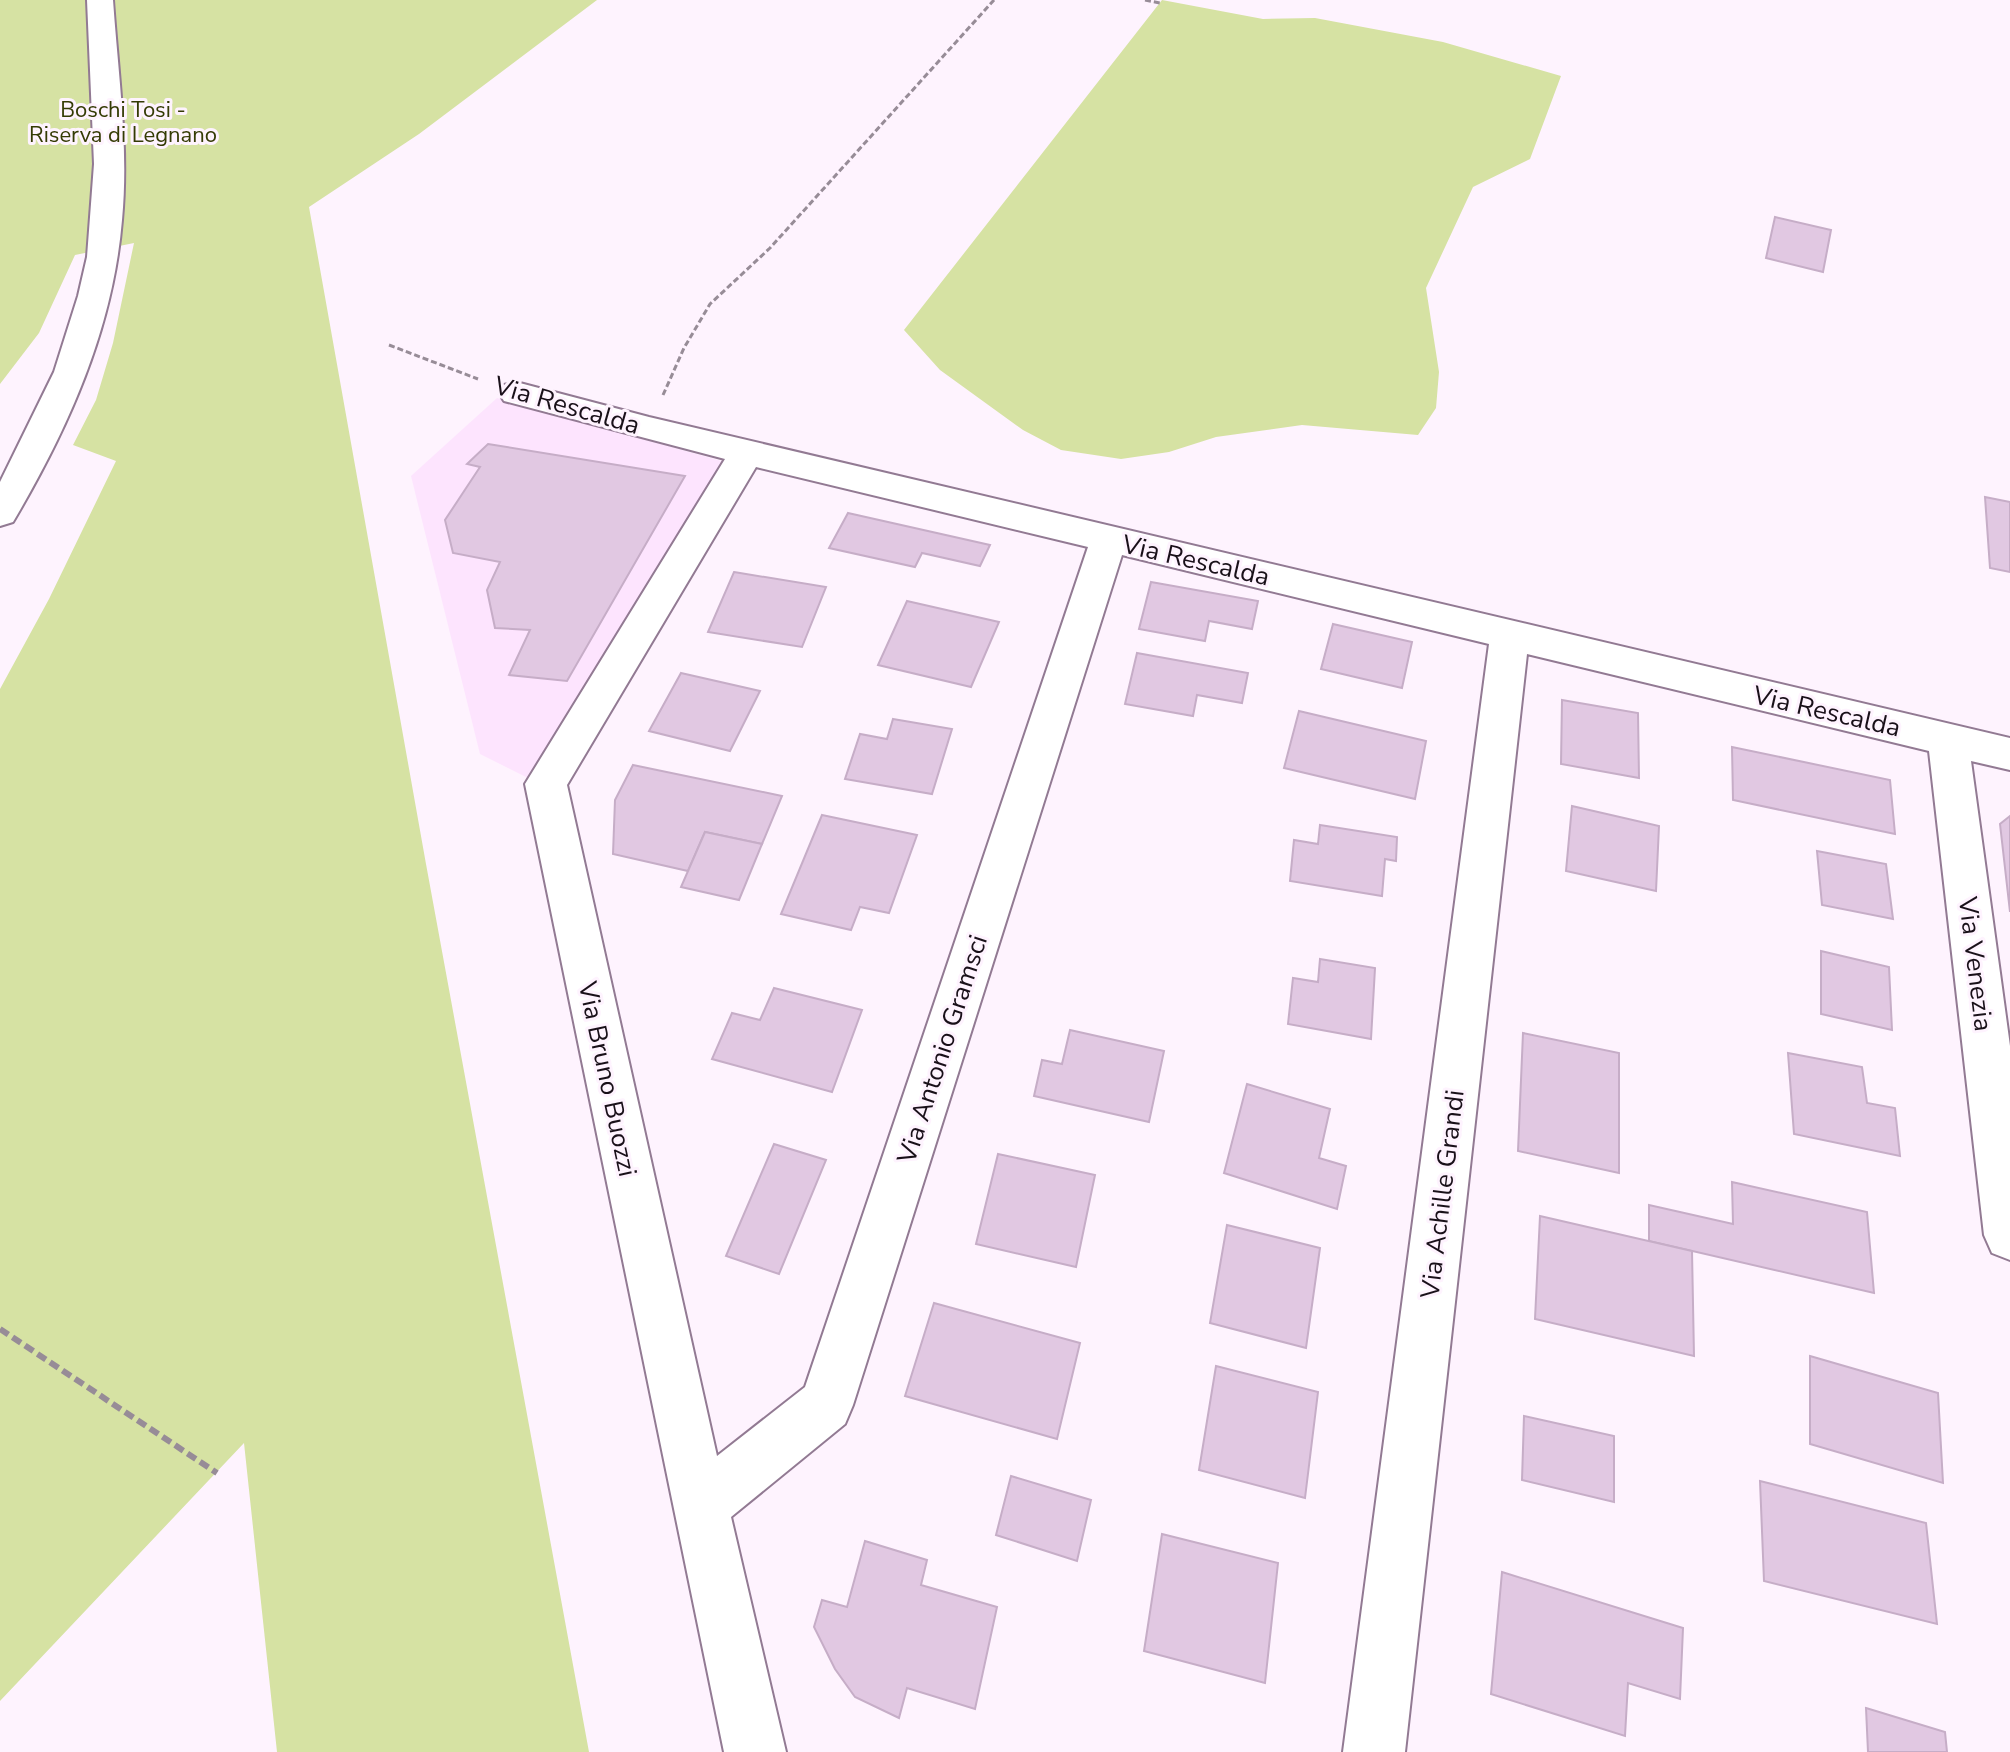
<svg xmlns="http://www.w3.org/2000/svg" width="2010" height="1752" font-family="'Nunito Sans',sans-serif">
  <style>
    .built { fill: #fde4fe }
    .green { fill: #d6e2a3 }
    .building { fill: #e1c8e2; stroke: #c6adc7; stroke-width: 2 }
    .lines { fill: none; stroke-linecap: round; stroke-linejoin: round }
    .minor-casing { stroke: #927a93; stroke-width: 4 }
    .secondary-casing { stroke: #927a93; stroke-width: 4 }
    .path-far1 { stroke: #978c97; stroke-width: 3; stroke-dasharray: 6 3; stroke-linecap: butt }
    .path { stroke: #978c97; stroke-width: 6; stroke-dasharray: 10 5; stroke-linecap: butt }
    .minor { fill: #fff; fill-rule: evenodd }
    .secondary { fill: #fff; fill-rule: evenodd }
    .labels { text-anchor: middle; stroke-width: 6; stroke-linejoin: round; paint-order: stroke }
    .far-park-label { font-size: 22px; fill: #343b04; stroke: #fef3fe }
    .street-label { font-size: 26px; fill: #191019; stroke: #fef3fe }
  </style>
  <rect width="100%" height="100%" fill="#fef3fe"/>
  <polygon class="built" points="497,398 725,462 536,782 480,754 411,476"/>
  <g class="green">
    <polygon points="0,0 597,0 419,134 309,207 426,864 589,1752 277,1752 244,1443 0,1701 0,689 49,599 116,461 73,445 96,400 113,343 134,243 75,255 39,333 0,384"/>
    <polygon points="1162,0 1263,19 1315,18 1443,42 1561,76 1530,159 1473,187 1426,288 1439,372 1436,408 1418,435 1302,425 1216,437 1169,452 1121,459 1061,450 1023,430 940,370 904,330"/>
  </g>
  <g class="building">
    <polygon points="1775,217 1831,230 1823,272 1766,258"/>
    <polygon points="488,444 685,476 567,681 509,675 530,630 495,628 487,590 500,562 453,553 445,520 480,467 467,464"/>
    <polygon points="1985,497 2010,502 2010,572 1990,568"/>
    <polygon points="848,513 990,545 980,566 922,553 915,567 829,548"/>
    <polygon points="734,572 826,587 802,647 708,632"/>
    <polygon points="1151,582 1258,601 1252,629 1209,621 1205,641 1139,629"/>
    <polygon points="907,601 999,622 971,687 878,665"/>
    <polygon points="1333,624 1412,642 1402,688 1321,669"/>
    <polygon points="1137,653 1248,673 1242,703 1197,695 1193,716 1125,704"/>
    <polygon points="681,673 760,691 730,751 649,731"/>
    <polygon points="1562,700 1638,713 1639,778 1561,764"/>
    <polygon points="1299,711 1426,741 1415,799 1284,768"/>
    <polygon points="893,719 952,729 932,794 845,779 860,734 887,739"/>
    <polygon points="1732,747 1890,780 1895,834 1733,800"/>
    <polygon points="633,765 782,796 762,844 705,832 688,871 613,854 615,800"/>
    <polygon points="1572,806 1659,826 1656,891 1566,871"/>
    <polygon points="822,815 917,835 889,913 860,907 851,930 781,914"/>
    <polygon points="2010,816 2010,912 2000,824"/>
    <polygon points="1320,825 1397,837 1396,861 1385,859 1382,896 1290,881 1294,840 1318,844"/>
    <polygon points="705,832 762,844 739,900 681,887"/>
    <polygon points="1817,851 1886,864 1893,919 1822,905"/>
    <polygon points="1821,951 1889,967 1892,1030 1821,1014"/>
    <polygon points="1320,959 1375,968 1371,1039 1288,1024 1293,978 1318,982"/>
    <polygon points="774,988 862,1010 832,1092 712,1059 732,1013 760,1020"/>
    <polygon points="1070,1030 1164,1051 1149,1122 1034,1096 1042,1060 1062,1064"/>
    <polygon points="1523,1033 1619,1053 1619,1173 1518,1151"/>
    <polygon points="1788,1053 1862,1067 1867,1103 1895,1108 1900,1156 1794,1134"/>
    <polygon points="1247,1084 1330,1109 1319,1158 1346,1166 1337,1209 1224,1173"/>
    <polygon points="774,1144 826,1160 779,1274 726,1256"/>
    <polygon points="998,1154 1095,1175 1076,1267 976,1244"/>
    <polygon points="1732,1182 1867,1212 1874,1293 1649,1241 1649,1205 1733,1224"/>
    <polygon points="1540,1216 1692,1251 1694,1356 1535,1319"/>
    <polygon points="1227,1225 1320,1248 1306,1348 1210,1323"/>
    <polygon points="934,1303 1080,1343 1057,1439 905,1396"/>
    <polygon points="1810,1356 1938,1393 1943,1483 1810,1444"/>
    <polygon points="1216,1366 1318,1392 1305,1498 1199,1470"/>
    <polygon points="1524,1416 1614,1436 1614,1502 1522,1480"/>
    <polygon points="1011,1476 1091,1500 1077,1561 996,1535"/>
    <polygon points="1760,1481 1926,1523 1937,1624 1764,1581"/>
    <polygon points="1162,1534 1278,1563 1265,1683 1144,1651"/>
    <polygon points="865,1541 927,1560 921,1585 997,1607 975,1709 907,1688 899,1718 855,1697 835,1669 814,1627 822,1600 847,1607"/>
    <polygon points="1502,1572 1683,1628 1680,1699 1628,1683 1625,1736 1491,1694"/>
    <polygon points="1866,1708 1945,1732 1947,1752 1868,1752"/>
  </g>
  <g class="lines">
    <defs>
      <path id="minor" d="M516,382L649,417L2010,738V770L1971,761L2010,1046V1260L1992,1253L1984,1235L1929,751L1527,654L1405,1752H1343L1489,644L1122,555L853,1405L845,1424L731,1517L786,1752H724L525,784L725,459L504,401L499,393L504,385ZM756,467L1088,547L805,1387L717,1456L567,785Z"/>
      <path id="secondary" d="M87,0H113C118,73 129,147 122,220C113,329 68,429 13,522L0,526V482L54,372L78,296L87,257L94,164Z"/>
    </defs>
    <use href="#minor" class="minor-casing"/>
    <use href="#secondary" class="secondary-casing"/>
    <g class="path-far1">
      <polyline points="1145,0 1160,3"/>
      <polyline points="389,345 478,379"/>
      <polyline points="663,395 684,348 710,304 770,248 994,0"/>
    </g>
    <polyline class="path" points="0,1329 217,1473"/>
    <use href="#minor" class="minor"/>
    <use href="#secondary" class="secondary"/>
  </g>
  <g class="labels">
    <g class="far-park-label">
      <text x="123" y="117">Boschi Tosi -<tspan x="123" dy="25">Riserva di Legnano</tspan></text>
    </g>
    <g class="street-label">
      <text transform="translate(567 405) rotate(16)" y="9">Via Rescalda</text>
      <text transform="translate(1196 560) rotate(13)" y="9">Via Rescalda</text>
      <text transform="translate(1827 711) rotate(13)" y="9">Via Rescalda</text>
      <text transform="translate(1976 964) rotate(83)" y="9">Via Venezia</text>
      <text transform="translate(942 1049) rotate(-72)" y="9">Via Antonio Gramsci</text>
      <text transform="translate(608 1079) rotate(78)" y="9">Via Bruno Buozzi</text>
      <text transform="translate(1442 1194) rotate(-83)" y="9">Via Achille Grandi</text>
    </g>
  </g>
</svg>
